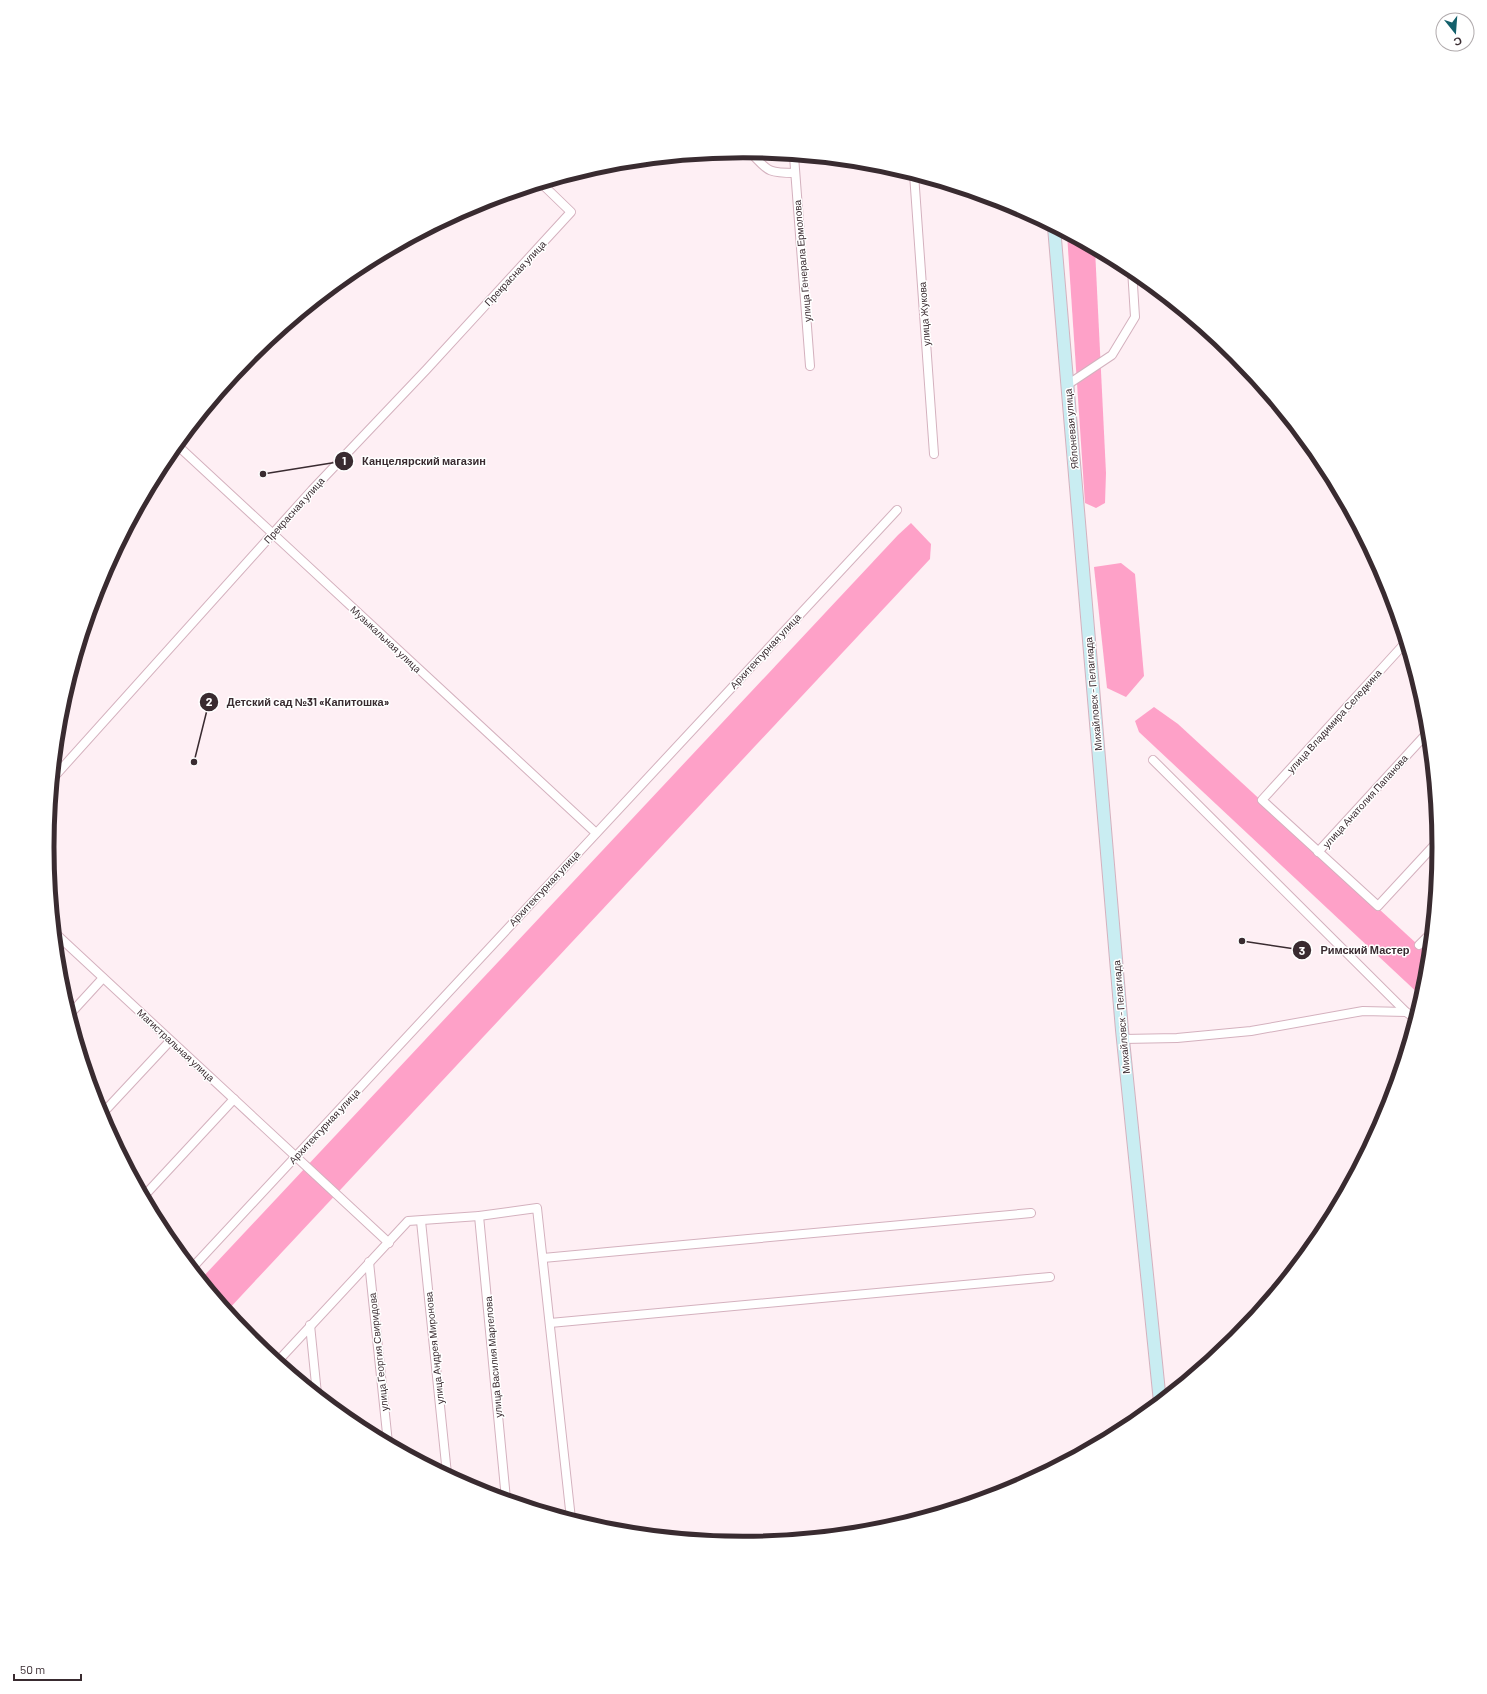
<svg xmlns="http://www.w3.org/2000/svg" width="1487" height="1694" font-family="Barlow,sans-serif">
  <style>
    .green { fill: #fea1c8 }
    .lines { fill: none; stroke-linecap: round; stroke-linejoin: round }
    .street-casing { stroke: #d4b1be; stroke-width: 10 }
    .secondary-casing { stroke: #d4b1be; stroke-width: 14 }
    .street { stroke: #fff; stroke-width: 8 }
    .secondary { stroke: #c9edf2; stroke-width: 12 }
    .labels { text-anchor: middle; stroke-width: 3; stroke-linejoin: round; paint-order: stroke }
    .street-label { font-size: 10px; fill: #392b30; stroke: #fff }
    .rim { fill: none; stroke: #392b30; stroke-width: 5 }
    .leader { fill: none; stroke: #392b30; stroke-width: 1.5 }
    .callout-dot { fill: #392b30; stroke: #fff; stroke-width: 1.5 }
    .mark-label { font-size: 12px; text-anchor: middle; font-weight: bold; fill: #fff }
    .callout-label { font-size: 11px; text-anchor: middle; font-weight: bold; fill: #392b30; stroke: #fff; stroke-width: 3; stroke-linejoin: round; paint-order: stroke }
  </style>
  <rect width="100%" height="100%" fill="#feeff4"/>
  <g class="green">
    <polygon points="1067,234 1095,249 1106,473 1105,503 1096,508 1085,503"/>
    <polygon points="911,523 931,544 930,559 227,1311 201,1279 898,535"/>
    <polygon points="1121,563 1135,574 1144,676 1126,697 1107,688 1094,567"/>
    <polygon points="1154,707 1178,724 1429,955 1427,983 1422,997 1139,732 1135,721"/>
  </g>
  <g class="lines">
    <defs>
      <g id="street">
        <path d="M749,151C768,170 765,173 795,173"/>
        <polyline points="794,156 810,366"/>
        <polyline points="914,174 934,454"/>
        <polyline points="1067,385 1112,355 1135,317 1132,269"/>
        <polyline points="177,445 596,833"/>
        <polyline points="1406,642 1262,800 1378,906 1439,840"/>
        <polyline points="1153,760 1406,1012"/>
        <polyline points="54,777 312,490 426,370 571,212 542,184"/>
        <polyline points="1318,852 1429,731"/>
        <polyline points="55,933 389,1243"/>
        <polyline points="1419,945 1432,932"/>
        <polyline points="70,1014 103,978"/>
        <polyline points="1123,1039 1177,1038 1251,1031 1363,1011 1406,1012 1416,1019"/>
        <polyline points="101,1115 170,1041"/>
        <polyline points="144,1196 234,1099"/>
        <polyline points="479,1216 506,1499"/>
        <polyline points="421,1221 447,1474"/>
        <polyline points="543,1258 1031,1213"/>
        <polyline points="369,1262 388,1443"/>
        <polyline points="192,1268 897,510"/>
        <polyline points="550,1323 1050,1277"/>
        <polyline points="310,1325 317,1394"/>
        <polyline points="278,1361 408,1221 479,1216 537,1208 571,1519"/>
      </g>
      <polyline id="secondary" points="1054,227 1122,1030 1160,1402"/>
    </defs>
    <use href="#street" class="street-casing"/>
    <use href="#secondary" class="secondary-casing"/>
    <use href="#street" class="street"/>
    <use href="#secondary" class="secondary"/>
  </g>
  <g class="labels">
    <g class="street-label">
      <text transform="translate(802 261) rotate(-95)" y="4">улица Генерала Ермолова</text>
      <text transform="translate(515 273) rotate(-47)" y="4">Прекрасная улица</text>
      <text transform="translate(924 314) rotate(-94)" y="4">улица Жукова</text>
      <text transform="translate(1071 429) rotate(-95)" y="4">Яблоневая улица</text>
      <text transform="translate(294 510) rotate(-48)" y="4">Прекрасная улица</text>
      <text transform="translate(386 639) rotate(43)" y="4">Музыкальная улица</text>
      <text transform="translate(765 651) rotate(-47)" y="4">Архитектурная улица</text>
      <text transform="translate(1093 694) rotate(-95)" y="4">Михайловск - Пелагиада</text>
      <text transform="translate(1334 721) rotate(-48)" y="4">улица Владимира Селедкина</text>
      <text transform="translate(1365 801) rotate(-48)" y="4">улица Анатолия Папанова</text>
      <text transform="translate(544 888) rotate(-47)" y="4">Архитектурная улица</text>
      <text transform="translate(1121 1017) rotate(-95)" y="4">Михайловск - Пелагиада</text>
      <text transform="translate(176 1045) rotate(43)" y="4">Магистральная улица</text>
      <text transform="translate(324 1126) rotate(-47)" y="4">Архитектурная улица</text>
      <text transform="translate(434 1348) rotate(-96)" y="4">улица Андрея Миронова</text>
      <text transform="translate(378 1352) rotate(-96)" y="4">улица Георгия Свиридова</text>
      <text transform="translate(493 1357) rotate(-95)" y="4">улица Василия Маргелова</text>
    </g>
  </g>
  <path d="M0 0H1487V1694H0ZM54 847a689 689 0 1 1 1378 0a689 689 0 1 1-1378 0Z" fill="#fff" fill-rule="evenodd"/>
  <path class="rim" d="M54 847a689 689 0 1 1 1378 0a689 689 0 1 1-1378 0Z"/>
  <path class="leader" d="M263 474L344 461M194 762L209 702M1242 941L1302 950"/>
  <g class="callout-dot">
    <circle cx="263" cy="474" r="4"/>
    <circle cx="194" cy="762" r="4"/>
    <circle cx="1242" cy="941" r="4"/>
    <circle cx="344" cy="461" r="10"/>
    <circle cx="209" cy="702" r="10"/>
    <circle cx="1302" cy="950" r="10"/>
  </g>
  <g class="mark-label">
    <text x="344" y="465">1</text>
    <text x="209" y="706">2</text>
    <text x="1302" y="955">3</text>
  </g>
  <g class="callout-label">
    <text x="424" y="465">Канцелярский магазин</text>
    <text x="308" y="706">Детский сад №31 «Капитошка»</text>
    <text x="1365" y="954">Римский Мастер</text>
  </g>
  <g transform="translate(1455 32) rotate(163)"><circle r="19" fill="#ffffff" stroke="#b0aaac"/>
  <path d="M0-3L7 15L0 10L-7 15Z" fill="#13606b"/>
  <text y="-6" font-size="11" font-weight="bold" text-anchor="middle" fill="#392b30">С</text>
  </g>
  <path d="M14 1674v6h67v-6" fill="none" stroke="#392b30" stroke-width="2"/>
  <text x="20" y="1674" font-size="12" fill="#392b30" stroke="#ffffff" stroke-width="3" paint-order="stroke">50 m</text>
</svg>
